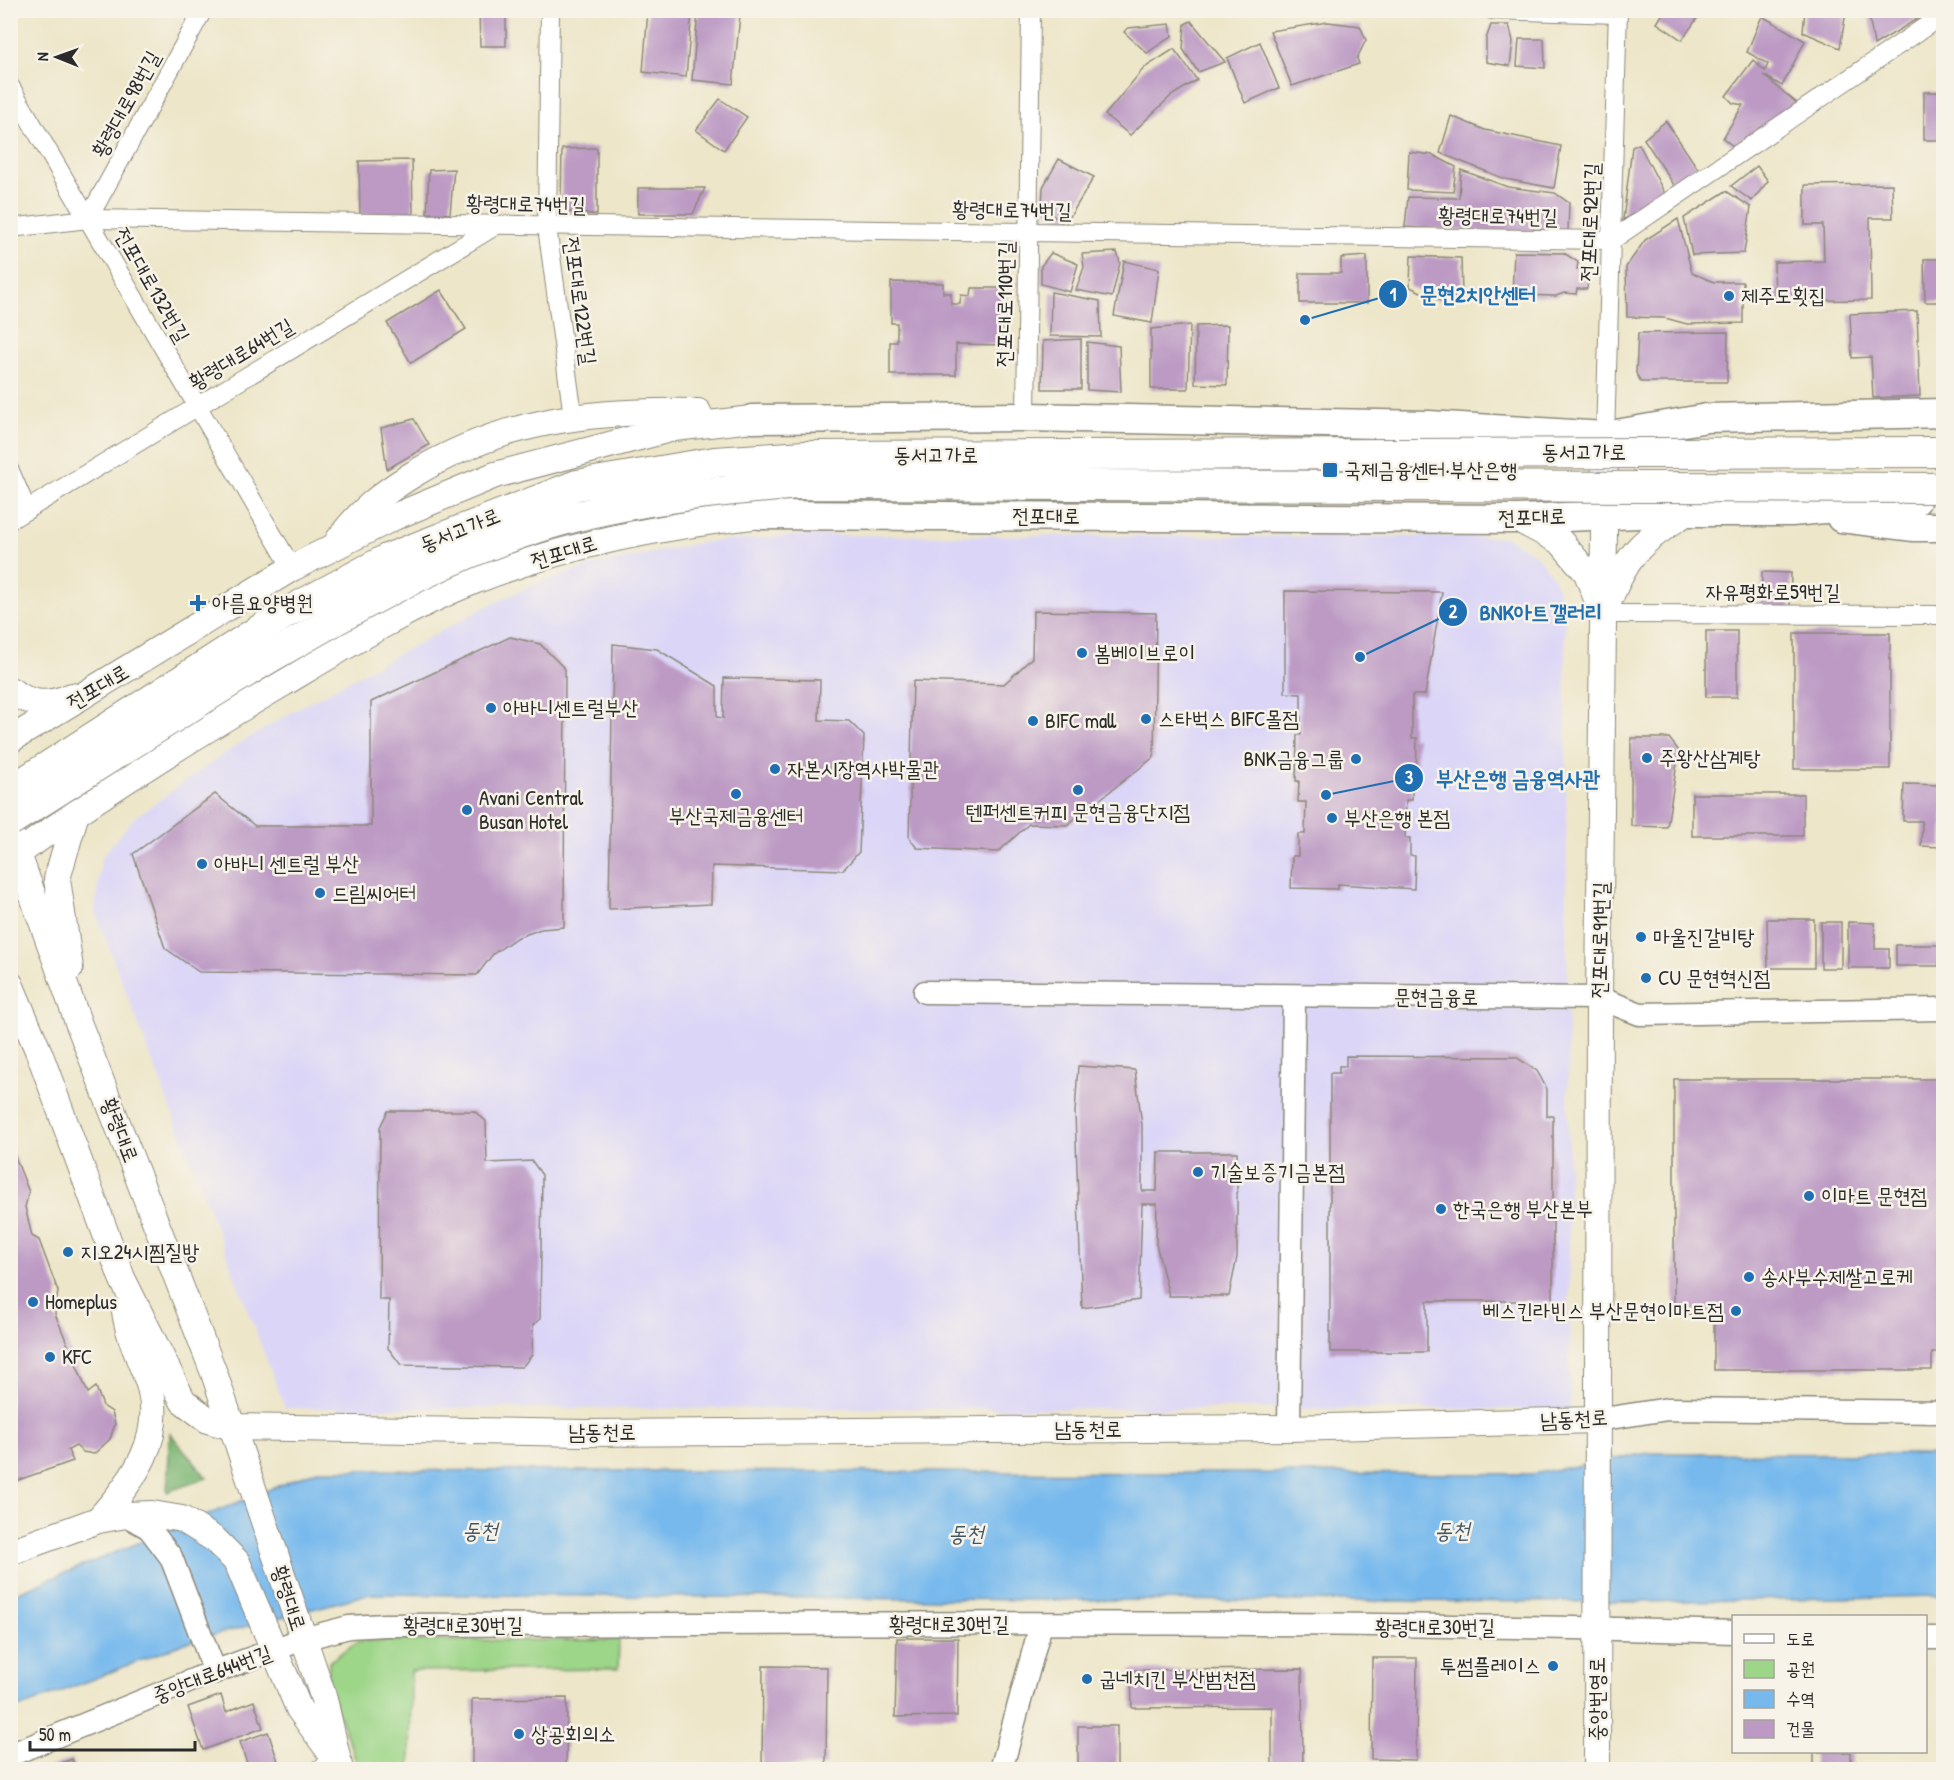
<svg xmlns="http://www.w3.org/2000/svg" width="1954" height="1780" font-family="'Patrick Hand','Poor Story',sans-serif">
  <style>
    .built { fill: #dbd6f7 }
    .green { fill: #9dd688; stroke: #64805a; stroke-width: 1.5 }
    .forest { fill: #7eb774; stroke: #547150; stroke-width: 1.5 }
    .water { fill: #77b9ed; stroke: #51728c; stroke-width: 1.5 }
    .building { fill: #bc9ac4 }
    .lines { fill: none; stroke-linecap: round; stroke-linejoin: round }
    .minor-casing { stroke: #8c887a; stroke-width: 20 }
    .tertiary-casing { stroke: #8c887a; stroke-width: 25 }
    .secondary-casing { stroke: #8c887a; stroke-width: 28 }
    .primary-casing { stroke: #8c887a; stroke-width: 31 }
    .minor { stroke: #fff; stroke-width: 18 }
    .tertiary { stroke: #fff; stroke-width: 22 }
    .secondary { stroke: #fff; stroke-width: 26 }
    .primary { stroke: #fff; stroke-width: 28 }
    .trunk-bridge-casing { stroke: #8c887a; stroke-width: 32; stroke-linecap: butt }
    .trunk-bridge { stroke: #fff; stroke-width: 30 }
    .poi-dot { fill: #1f6fb2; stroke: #f7f3e8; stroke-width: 2 }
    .labels { text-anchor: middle; stroke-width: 5; stroke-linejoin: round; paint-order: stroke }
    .street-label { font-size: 21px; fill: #2b2b2b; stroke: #f7f3e8 }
    .poi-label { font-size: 21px; fill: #2b2b2b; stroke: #f7f3e8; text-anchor: start }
    .water-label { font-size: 22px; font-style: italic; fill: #425665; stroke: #f7f3e8 }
    .leader { fill: none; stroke: #1f6fb2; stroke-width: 2 }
    .callout-dot { fill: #1f6fb2; stroke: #f7f3e8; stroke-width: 2 }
    .mark-label { font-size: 18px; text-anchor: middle; font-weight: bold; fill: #fff }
    .callout-label { font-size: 22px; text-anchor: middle; font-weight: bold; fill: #1f6fb2; stroke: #f7f3e8; stroke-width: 5; stroke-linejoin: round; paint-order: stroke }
  </style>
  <rect width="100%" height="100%" fill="#f7f3e8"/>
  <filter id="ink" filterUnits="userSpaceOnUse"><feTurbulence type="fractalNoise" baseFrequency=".0167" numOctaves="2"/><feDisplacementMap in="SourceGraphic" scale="12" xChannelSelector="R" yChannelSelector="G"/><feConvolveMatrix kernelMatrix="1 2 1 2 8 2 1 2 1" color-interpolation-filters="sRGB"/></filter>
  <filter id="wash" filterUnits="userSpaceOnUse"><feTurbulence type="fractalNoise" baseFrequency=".008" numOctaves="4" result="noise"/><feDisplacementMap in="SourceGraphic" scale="24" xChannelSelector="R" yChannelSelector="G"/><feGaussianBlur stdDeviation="1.35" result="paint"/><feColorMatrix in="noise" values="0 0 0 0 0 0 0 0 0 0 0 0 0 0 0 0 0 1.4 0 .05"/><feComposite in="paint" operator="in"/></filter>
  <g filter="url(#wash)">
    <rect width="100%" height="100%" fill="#ede6c9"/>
    <g class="built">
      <polygon points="810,535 1505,537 1535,554 1554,578 1565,610 1570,1409 285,1408 95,911 101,858 133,819 229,750 304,705 482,609 528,587 586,567 704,542"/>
      <polygon points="1365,1765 1567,1768 1567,1769 1365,1770"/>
    </g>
    <polygon class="green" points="619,1640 618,1669 411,1671 410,1769 359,1769 328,1685 329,1662 358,1641"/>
    <polygon class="forest" points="170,1433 207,1478 167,1492"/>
    <polygon class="water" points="1649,1453 1943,1454 1943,1596 1639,1602 1040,1600 369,1594 188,1642 11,1711 11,1595 317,1470 1532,1474"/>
    <g id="blocks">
      <g class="building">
        <polygon points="479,10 506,10 506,46 480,46"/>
        <polygon points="648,10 692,11 686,77 643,72"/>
        <polygon points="1665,10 1703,10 1682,40 1657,23"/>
        <polygon points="1805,10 1846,12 1840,48 1803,32"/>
        <polygon points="1868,10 1921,10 1924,15 1874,45"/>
        <polygon points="698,11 740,15 733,84 692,80"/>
        <polygon points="1762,16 1805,41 1782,86 1763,75 1798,104 1741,153 1723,138 1743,105 1733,103 1726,96 1753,60 1765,71 1768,64 1747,52"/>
        <polygon points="1191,21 1225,62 1198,72 1183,49 1185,24"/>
        <polygon points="1328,22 1360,26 1366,40 1357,58 1359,64 1292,86 1270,31"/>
        <polygon points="1170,24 1172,36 1147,53 1124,32 1128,28"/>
        <polygon points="1491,25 1509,25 1513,41 1510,66 1486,62 1486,39"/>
        <polygon points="1519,39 1544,39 1545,68 1517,66"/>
        <polygon points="1260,42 1279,88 1245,103 1227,58"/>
        <polygon points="1174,49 1197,80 1171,96 1130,135 1105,115 1144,68"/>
        <rect x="1924" y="92" width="20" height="48"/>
        <polygon points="720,99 747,117 724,150 696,130"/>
        <polygon points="1451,116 1485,130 1561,146 1554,188 1505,179 1440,153"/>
        <polygon points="1666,121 1700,172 1676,188 1644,139"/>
        <polygon points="1639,144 1666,196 1623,220 1632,147"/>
        <polygon points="597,148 597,215 567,212 561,202 562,149"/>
        <polygon points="1409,152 1433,155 1456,167 1453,192 1407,190"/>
        <polygon points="1059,159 1094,177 1065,225 1042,207 1043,187"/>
        <polygon points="412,160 413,214 360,215 359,161"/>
        <polygon points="1757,166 1768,181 1752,201 1731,186"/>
        <polygon points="454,169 450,214 427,213 429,170"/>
        <polygon points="1461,170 1508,187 1555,193 1569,203 1568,232 1505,233 1405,227 1408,197 1459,198"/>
        <polygon points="1892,184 1893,218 1870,218 1871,300 1775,301 1774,262 1824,261 1823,225 1805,225 1805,185"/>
        <polygon points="638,188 705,188 693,214 638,214"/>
        <polygon points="1726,191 1751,207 1744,253 1692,255 1684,218"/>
        <polygon points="1678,219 1692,273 1714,282 1743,282 1743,323 1687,324 1665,318 1627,317 1626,267 1645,240"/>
        <polygon points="1117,252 1120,263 1112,297 1076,290 1084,267 1082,254"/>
        <polygon points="1514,252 1564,253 1578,262 1577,269 1589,270 1587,289 1577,289 1576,294 1564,293 1556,296 1512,295"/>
        <polygon points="1051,253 1078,264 1070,292 1041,284 1041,266"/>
        <polygon points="1367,256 1367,303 1300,303 1300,273 1341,273 1341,258"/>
        <polygon points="1411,256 1461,258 1462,297 1441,301 1410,287"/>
        <polygon points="1924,259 1944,259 1944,302 1925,302"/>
        <polygon points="1124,261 1159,269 1152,323 1114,316"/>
        <polygon points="891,282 943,283 943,293 951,293 951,304 960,304 961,295 970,296 971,288 1006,288 1005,345 956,344 956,375 890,375 890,342 897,342 897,323 891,323"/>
        <polygon points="441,290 466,329 411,363 387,323"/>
        <polygon points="1051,292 1100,301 1101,337 1050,336"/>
        <polygon points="1917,311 1920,396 1873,398 1871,357 1852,358 1850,314"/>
        <polygon points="1190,325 1188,389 1151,389 1151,329"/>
        <polygon points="1228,325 1227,385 1195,384 1196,326"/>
        <polygon points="1728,332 1727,382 1641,382 1636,373 1638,333"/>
        <polygon points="1081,339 1081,389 1042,389 1043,341"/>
        <polygon points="1087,342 1119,346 1121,392 1087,390"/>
        <polygon points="414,419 429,445 387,469 381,428"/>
        <polygon points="1762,572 1791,573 1790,609 1761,608"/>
        <polygon points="1285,591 1442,592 1425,695 1412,695 1412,738 1417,738 1416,779 1412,779 1412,800 1406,800 1405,838 1410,838 1410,855 1415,856 1414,889 1338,884 1338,889 1291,888 1292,856 1298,856 1298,834 1305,834 1306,802 1298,802 1299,781 1296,781 1297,735 1301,735 1301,694 1285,693"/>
        <polygon points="1033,611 1156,613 1154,757 1067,825 1029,824 998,852 917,848 909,838 913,681 1004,684 1032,658"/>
        <rect x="1706" y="631" width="31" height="66"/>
        <rect x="1794" y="633" width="96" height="136"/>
        <polygon points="510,637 540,644 565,669 564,927 541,929 516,938 493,954 477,975 199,972 165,948 133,854 215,794 255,826 371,826 371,702"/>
        <polygon points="613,644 657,649 717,686 717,717 723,718 724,678 820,680 819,720 849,721 864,736 859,852 843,870 712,866 711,904 609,909"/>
        <polygon points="1631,738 1669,738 1679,751 1667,827 1631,826"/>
        <polygon points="1904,784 1944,785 1942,847 1921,846 1922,821 1903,821"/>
        <rect x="1692" y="794" width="111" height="42"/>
        <polygon points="1767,919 1814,919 1814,968 1768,968"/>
        <rect x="1821" y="922" width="20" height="46"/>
        <polygon points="1848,922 1875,923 1875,949 1889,949 1889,968 1848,968"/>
        <rect x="1896" y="945" width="43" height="21"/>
        <polygon points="1346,1056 1516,1057 1537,1071 1547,1089 1547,1116 1553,1116 1553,1301 1427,1301 1427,1352 1330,1352 1330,1073 1339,1073 1339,1066 1346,1066"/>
        <polygon points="1078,1066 1135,1070 1142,1125 1142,1191 1157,1191 1158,1152 1237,1152 1237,1257 1229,1296 1169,1296 1156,1244 1157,1204 1142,1204 1139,1300 1082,1308 1075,1113"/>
        <polygon points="1674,1079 1944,1079 1944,1353 1932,1353 1932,1370 1714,1370 1714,1314 1674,1314"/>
        <polygon points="388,1111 474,1111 486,1121 487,1163 532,1161 542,1175 540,1319 533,1325 532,1355 522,1367 401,1365 388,1348 389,1300 379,1300 380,1127"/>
        <polygon points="10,1144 29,1192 25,1207 32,1236 39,1240 58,1291 55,1314 88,1393 96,1387 103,1406 112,1412 115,1424 110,1439 94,1454 83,1452 76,1446 68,1450 73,1461 10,1483"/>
        <polygon points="897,1638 958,1638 957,1716 895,1717"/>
        <polygon points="1372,1658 1417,1658 1416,1760 1371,1759"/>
        <polygon points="763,1666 827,1667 826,1766 762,1766"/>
        <polygon points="1302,1669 1303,1770 1272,1770 1272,1707 1132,1708 1131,1670"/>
        <polygon points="221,1695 226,1712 254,1701 263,1728 203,1750 188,1707"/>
        <polygon points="567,1698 566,1770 472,1770 472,1699"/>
        <rect x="1078" y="1726" width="39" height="44"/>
        <polygon points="268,1732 281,1770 249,1770 240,1742"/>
        <rect x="1814" y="1752" width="37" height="18"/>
        <polygon points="72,1759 76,1770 46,1770 46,1769"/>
        <rect x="1914" y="1767" width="30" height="3"/>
      </g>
    </g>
  </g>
  <g filter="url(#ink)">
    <use href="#blocks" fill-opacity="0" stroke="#8c887a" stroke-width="1.5"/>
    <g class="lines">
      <defs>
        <g id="minor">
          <polyline points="550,10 547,227 573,416"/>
          <polyline points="1492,10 1618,14"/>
          <polyline points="10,86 292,568"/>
          <polyline points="88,219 203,10"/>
          <polyline points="10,228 88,219 1612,240 1944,14"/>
          <polyline points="1026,417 1031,10"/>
          <polyline points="1605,436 1618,10"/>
          <polyline points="10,471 27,510"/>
          <polyline points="10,520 495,226"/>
          <polyline points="1603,614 1944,615"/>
          <polyline points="317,1770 337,1761"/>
        </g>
        <g id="tertiary">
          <polyline points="925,992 1599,998 1640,1014 1944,1009"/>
          <polyline points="1597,1420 1668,1409 1944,1412"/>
          <polyline points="1289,1428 1294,996"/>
          <polyline points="126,1515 149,1528 171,1557 215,1672"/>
          <polyline points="1926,1638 1944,1638"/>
          <path d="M10,1755L198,1678L303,1639L349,1627L385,1625C834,1624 1284,1619 1734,1632"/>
          <polyline points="1001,1770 1041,1624"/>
        </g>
        <g id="secondary">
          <polyline points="1518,519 1561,542 1587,573 1599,604"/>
          <path d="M338,541C358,512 383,493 412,475C503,419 594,410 698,412"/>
          <path d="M1609,600C1629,551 1643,540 1687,512"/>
          <path d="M10,690C32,706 48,706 72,696"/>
          <polyline points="10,740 292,568 394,517 495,475 674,428 752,419"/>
          <polyline points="10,832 78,1022 214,1373 324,1699 340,1770"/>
          <path d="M10,859C98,796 189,739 282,684C344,647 407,608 474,581C566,544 663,526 761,515"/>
          <polyline points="70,968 57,879 76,813"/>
          <polyline points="10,984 40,1055 122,1278 183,1401 208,1420 232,1427 584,1433 1289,1428 1597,1420"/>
          <path d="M98,1520C133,1481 167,1437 148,1381C140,1359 128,1335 125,1311"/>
          <polyline points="10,1552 98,1520 126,1515 152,1514 182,1519 214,1539 237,1562 299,1709 331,1753"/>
          <polyline points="1597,1770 1599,998 1605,436"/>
        </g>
        <g id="primary">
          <polyline points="752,419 1026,417 1429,425 1605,436 1707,418 1944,413"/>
          <polyline points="761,515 1518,519 1687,512 1791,512 1916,501"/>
          <polyline points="1841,518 1914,527 1944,527"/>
        </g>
      </defs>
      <use href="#minor" class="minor-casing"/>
      <use href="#tertiary" class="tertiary-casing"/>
      <use href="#secondary" class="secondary-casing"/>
      <use href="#primary" class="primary-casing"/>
      <use href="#minor" class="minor"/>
      <use href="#tertiary" class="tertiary"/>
      <use href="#secondary" class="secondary"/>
      <use href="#primary" class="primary"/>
      <defs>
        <g id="trunk-bridge">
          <polyline points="10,791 286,613 387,559 577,485 715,462 805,456 1944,452"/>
          <path d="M10,821C97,766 183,710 271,657C368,600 468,544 578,516C650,497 724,491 798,484L1944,488"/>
        </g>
      </defs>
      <use href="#trunk-bridge" class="trunk-bridge-casing"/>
      <use href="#trunk-bridge" class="trunk-bridge"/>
    </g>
  </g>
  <g class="poi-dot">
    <circle cx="1729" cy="296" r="6"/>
    <rect x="1322" y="462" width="16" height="16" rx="3"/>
    <path d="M195 594h6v6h6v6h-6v6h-6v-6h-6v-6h6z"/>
    <circle cx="1082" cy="653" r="6"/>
    <circle cx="491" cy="708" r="6"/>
    <circle cx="1146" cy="719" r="6"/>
    <circle cx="1033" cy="721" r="6"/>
    <circle cx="1647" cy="758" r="6"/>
    <circle cx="1356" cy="759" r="6"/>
    <circle cx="775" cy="769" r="6"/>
    <circle cx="1078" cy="790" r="6"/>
    <circle cx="736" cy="794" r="6"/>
    <circle cx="467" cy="810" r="6"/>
    <circle cx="1332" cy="818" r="6"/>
    <circle cx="202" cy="864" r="6"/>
    <circle cx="320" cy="893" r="6"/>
    <circle cx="1641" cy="937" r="6"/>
    <circle cx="1646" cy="978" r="6"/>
    <circle cx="1198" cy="1172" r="6"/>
    <circle cx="1809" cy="1196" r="6"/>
    <circle cx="1441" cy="1209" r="6"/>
    <circle cx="68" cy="1252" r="6"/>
    <circle cx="1749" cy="1277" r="6"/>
    <circle cx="33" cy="1302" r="6"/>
    <circle cx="1736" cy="1311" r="6"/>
    <circle cx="50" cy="1357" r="6"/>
    <circle cx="1553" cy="1666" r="6"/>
    <circle cx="1087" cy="1679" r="6"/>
    <circle cx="519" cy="1734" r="6"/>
  </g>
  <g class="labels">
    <g class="street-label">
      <text transform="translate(126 104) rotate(-61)" y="7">황령대로98번길</text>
      <text transform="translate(526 204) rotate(1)" y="7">황령대로74번길</text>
      <text transform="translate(1012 210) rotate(1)" y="7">황령대로74번길</text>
      <text transform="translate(1498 216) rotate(1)" y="7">황령대로74번길</text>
      <text transform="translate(1590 222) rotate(-88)" y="7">전포대로92번길</text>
      <text transform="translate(152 285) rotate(60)" y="7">전포대로132번길</text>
      <text transform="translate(580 301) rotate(82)" y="7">전포대로122번길</text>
      <text transform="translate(1005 304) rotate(-89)" y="7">전포대로110번길</text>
      <text transform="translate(241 354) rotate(-31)" y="7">황령대로64번길</text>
      <text x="1584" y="459">동서고가로</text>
      <text x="936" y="462">동서고가로</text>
      <text x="1046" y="523">전포대로</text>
      <text transform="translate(1532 517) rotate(-2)" y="7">전포대로</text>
      <text transform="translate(460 530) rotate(-22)" y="7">동서고가로</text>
      <text transform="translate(564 552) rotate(-17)" y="7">전포대로</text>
      <text x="1773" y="599">자유평화로59번길</text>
      <text transform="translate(98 687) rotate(-31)" y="7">전포대로</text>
      <text transform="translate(1600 940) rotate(-89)" y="7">전포대로91번길</text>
      <text x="1436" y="1004">문현금융로</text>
      <text transform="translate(120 1130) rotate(69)" y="7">황령대로</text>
      <text transform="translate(1574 1419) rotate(-3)" y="7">남동천로</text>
      <text x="1088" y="1436">남동천로</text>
      <text x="602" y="1439">남동천로</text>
      <text transform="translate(289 1598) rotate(72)" y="7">황령대로</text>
      <text x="949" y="1631">황령대로30번길</text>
      <text x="463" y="1632">황령대로30번길</text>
      <text x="1435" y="1634">황령대로30번길</text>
      <text transform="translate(212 1674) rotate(-21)" y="7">중앙대로644번길</text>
      <text transform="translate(1597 1699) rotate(-90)" y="7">중앙번영로</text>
    </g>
    <g class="poi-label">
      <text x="1741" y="303">제주도횟집</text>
      <text x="1344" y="477">국제금융센터·부산은행</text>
      <text x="212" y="610">아름요양병원</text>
      <text x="1094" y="660">봄베이브로이</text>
      <text x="503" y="715">아바니센트럴부산</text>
      <text x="1158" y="726">스타벅스 BIFC몰점</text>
      <text x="1045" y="728">BIFC mall</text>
      <text x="1659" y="765">주왕산삼계탕</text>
      <text x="1344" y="766" text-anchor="end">BNK금융그룹</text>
      <text x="787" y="776">자본시장역사박물관</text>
      <text x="479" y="805">Avani Central<tspan x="479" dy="24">Busan Hotel</tspan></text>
      <text x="1078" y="819" text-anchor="middle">텐퍼센트커피 문현금융단지점</text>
      <text x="736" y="823" text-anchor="middle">부산국제금융센터</text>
      <text x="1344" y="825">부산은행 본점</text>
      <text x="214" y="871">아바니 센트럴 부산</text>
      <text x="332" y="900">드림씨어터</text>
      <text x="1653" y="944">마울진갈비탕</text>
      <text x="1658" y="985">CU 문현혁신점</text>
      <text x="1210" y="1179">기술보증기금본점</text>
      <text x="1821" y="1203">이마트 문현점</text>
      <text x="1453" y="1216">한국은행 부산본부</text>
      <text x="80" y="1259">지오24시찜질방</text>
      <text x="1761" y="1284">송사부수제쌀고로케</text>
      <text x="45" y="1309">Homeplus</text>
      <text x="1724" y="1318" text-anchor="end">베스킨라빈스 부산문현이마트점</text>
      <text x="62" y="1364">KFC</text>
      <text x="1541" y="1673" text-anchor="end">투썸플레이스</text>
      <text x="1099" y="1686">굽네치킨 부산범천점</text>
      <text x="531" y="1741">상공회의소</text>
    </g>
    <g class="water-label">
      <text x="480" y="1538">동천</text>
      <text transform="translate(1452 1530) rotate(-1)" y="8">동천</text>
      <text x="966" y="1541">동천</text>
    </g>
  </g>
  <path class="leader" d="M1305 320L1393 294M1360 657L1453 612M1326 795L1409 778"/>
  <g class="callout-dot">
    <circle cx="1305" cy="320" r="6"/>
    <circle cx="1360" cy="657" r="6"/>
    <circle cx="1326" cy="795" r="6"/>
    <circle cx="1393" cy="294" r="15"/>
    <circle cx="1453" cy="612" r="15"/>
    <circle cx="1409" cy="778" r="15"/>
  </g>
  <g class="mark-label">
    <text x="1393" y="301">1</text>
    <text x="1453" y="618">2</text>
    <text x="1409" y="784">3</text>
  </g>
  <g class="callout-label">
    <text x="1478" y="302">문현2치안센터</text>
    <text x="1541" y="620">BNK아트갤러리</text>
    <text x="1518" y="786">부산은행 금융역사관</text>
  </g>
  <rect width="1954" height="1780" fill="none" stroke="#f7f3e8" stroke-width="36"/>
  <rect x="1732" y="1615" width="195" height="138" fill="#f7f3e8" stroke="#a5a39c" stroke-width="1.5"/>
  <rect x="1744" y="1634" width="30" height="9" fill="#ffffff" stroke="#a5a39c" stroke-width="1.5"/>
  <text x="1786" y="1645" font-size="18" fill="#2b2b2b">도로</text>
  <rect x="1744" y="1660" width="30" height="18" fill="#9dd688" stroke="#a5a39c" stroke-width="1.5"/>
  <text x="1786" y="1675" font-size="18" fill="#2b2b2b">공원</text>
  <rect x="1744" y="1690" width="30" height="18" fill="#77b9ed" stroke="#a5a39c" stroke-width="1.5"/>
  <text x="1786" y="1705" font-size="18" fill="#2b2b2b">수역</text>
  <rect x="1744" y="1720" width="30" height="18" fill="#bc9ac4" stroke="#a5a39c" stroke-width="1.5"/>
  <text x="1786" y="1735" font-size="18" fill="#2b2b2b">건물</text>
  <g transform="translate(57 57) rotate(271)" stroke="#f7f3e8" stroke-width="4.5" paint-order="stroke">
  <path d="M0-4.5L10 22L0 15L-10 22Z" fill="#2b2b2b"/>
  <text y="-9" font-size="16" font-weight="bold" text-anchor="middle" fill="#2b2b2b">N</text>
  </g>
  <path d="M30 1741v9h165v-9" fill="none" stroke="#2b2b2b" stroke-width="3"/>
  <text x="39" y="1741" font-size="18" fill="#2b2b2b" stroke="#f7f3e8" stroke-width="4.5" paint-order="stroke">50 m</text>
</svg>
